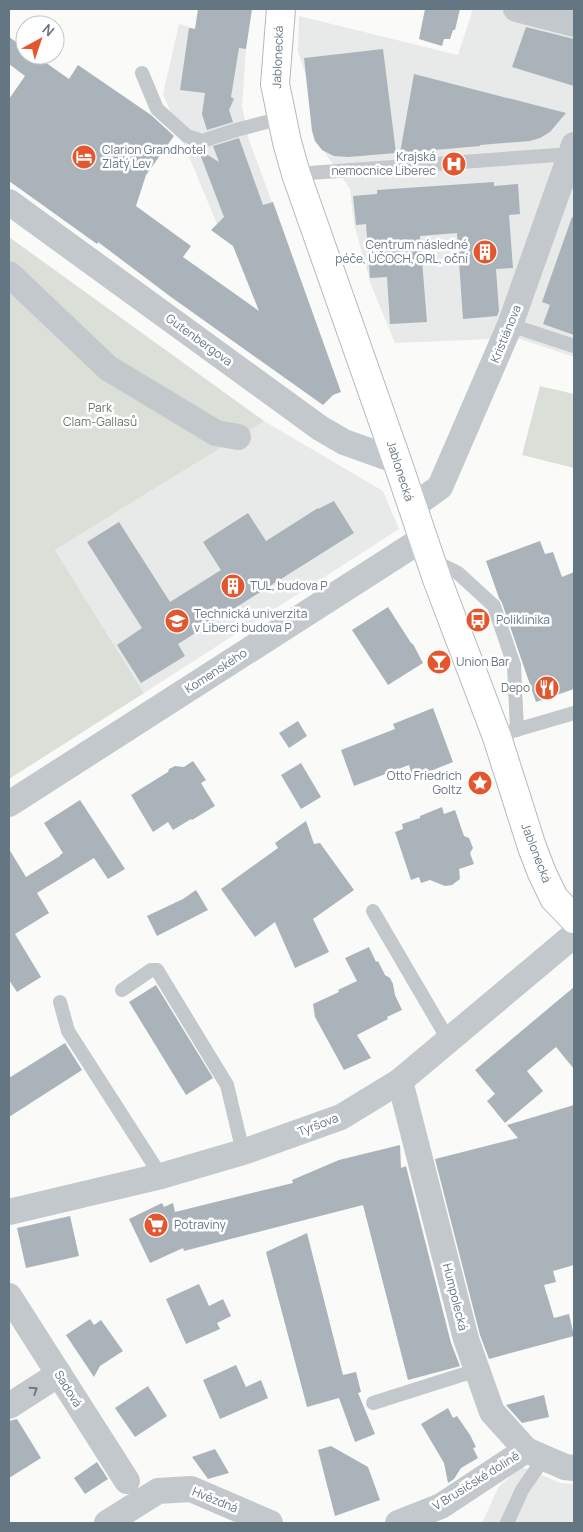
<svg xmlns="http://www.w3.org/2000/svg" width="583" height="1532" font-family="Manrope,sans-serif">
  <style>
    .built { fill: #e8e9e9 }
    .green { fill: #dadfd7 }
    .building { fill: #aab3b9 }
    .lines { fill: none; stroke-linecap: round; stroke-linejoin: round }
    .secondary-casing { stroke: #b3babf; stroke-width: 30 }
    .lane { stroke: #c3c8cc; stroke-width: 14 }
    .street { stroke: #c3c8cc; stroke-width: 26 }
    .secondary { stroke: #fff; stroke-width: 28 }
    .oneway { stroke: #6a7a87 }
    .labels { text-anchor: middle; stroke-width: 5; stroke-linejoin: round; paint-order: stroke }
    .street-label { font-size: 12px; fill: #657683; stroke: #fff }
    .poi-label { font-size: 12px; fill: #657683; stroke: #fff; text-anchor: start }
    .park-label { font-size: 12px; fill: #687a64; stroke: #fff }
  </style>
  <rect width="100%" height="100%" fill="#fafaf8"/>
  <g class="built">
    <polygon points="473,9 574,9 574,357 517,338 395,343 371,285 354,224 350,189 316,140 305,73 298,52 299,16 458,55"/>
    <polygon points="179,24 196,29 227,45 246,49 242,106 249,140 273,205 217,224 163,94"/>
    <polygon points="264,421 383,491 399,529 144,693 55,550"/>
    <polygon points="522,1467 561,1483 574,1484 574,1523 482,1523 499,1486"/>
  </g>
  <g class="green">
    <polygon points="9,237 264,421 55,550 144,693 9,779"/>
    <polygon points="540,386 574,394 574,468 522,455"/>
  </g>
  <g class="building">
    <polygon points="198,9 252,9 246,49 239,48 231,97 234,99 229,110 233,122 207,130 202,114 205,93 180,90 189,28 195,29"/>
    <polygon points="425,9 460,9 455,30 453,30 450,39 444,39 442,46 419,39"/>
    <polygon points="526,27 574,39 574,86 512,67"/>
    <polygon points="9,37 25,48 25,55 35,55 69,79 78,65 151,115 174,136 146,175 136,206 191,246 183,257 259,311 233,246 211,230 224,217 198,149 219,162 213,146 239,138 263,205 273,202 341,392 333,395 323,405 171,297 98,242 97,244 9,181 9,99 25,76 9,64"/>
    <polygon points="383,49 396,153 348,157 334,156 322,150 315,141 312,131 304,58"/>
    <polygon points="414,74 566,113 550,132 540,138 530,141 480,145 480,146 400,153"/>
    <polygon points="494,182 494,186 518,184 520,214 509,215 513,268 496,269 499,311 497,316 463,319 457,233 420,236 427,322 390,324 387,277 370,278 366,224 356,225 353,196 377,194 377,190"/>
    <polygon points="572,217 574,217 574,335 543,324 550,305 542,302"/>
    <polygon points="334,501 354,533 178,644 185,656 141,683 117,645 142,628 87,542 119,522 170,602 221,570 203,542 248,513 266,541 318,508 318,509"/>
    <polygon points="540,541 545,554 553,552 562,577 574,572 574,689 536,702 502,603 499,598 486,561"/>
    <polygon points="388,607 411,643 413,644 423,663 388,685 352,630"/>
    <polygon points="433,708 453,762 413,778 409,765 354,786 341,750 395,729 393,724"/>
    <polygon points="298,721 307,736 289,748 279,733"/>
    <polygon points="193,761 206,780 201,783 215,806 192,820 191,819 173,830 168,822 153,832 131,795 168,772 169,769 175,766 184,767"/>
    <polygon points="301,763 321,797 301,809 281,775"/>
    <polygon points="80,800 125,869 108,879 94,858 37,893 49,913 15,934 41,977 17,992 9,980 9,849 26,877 60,856 60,855 63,853 44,823"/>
    <polygon points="442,807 444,814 455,810 464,836 469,838 473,848 470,853 474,864 459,869 460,879 452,885 445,886 430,880 421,883 419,877 411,880 395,832 403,829 402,824 420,818 420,816"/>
    <polygon points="306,821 314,844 320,843 354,890 313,919 329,952 295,968 275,922 255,937 221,889 278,848 275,843"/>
    <polygon points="196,890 208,910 157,936 147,916 183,899"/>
    <polygon points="369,947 376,962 378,961 385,975 390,978 393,984 395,995 402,1010 387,1017 388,1019 357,1035 371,1058 344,1070 315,1017 313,1004 339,992 338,990 357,981 345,958"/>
    <polygon points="156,985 213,1078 186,1095 129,1002"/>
    <polygon points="574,987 574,1069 556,1047 527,1071 543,1091 505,1123 487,1101 495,1094 475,1070"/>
    <polygon points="65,1043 82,1070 9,1117 9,1078"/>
    <polygon points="574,1105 574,1265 553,1271 556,1282 544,1285 554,1318 569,1314 574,1336 489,1359 480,1335 435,1159 518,1138 507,1125"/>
    <polygon points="400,1145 401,1168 406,1166 451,1343 460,1366 453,1368 408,1380 363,1205 184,1251 183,1248 150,1263 129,1219 162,1203 164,1207 173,1203 175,1212 293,1183 292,1180 339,1160"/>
    <polygon points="70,1216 79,1256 26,1268 17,1228"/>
    <polygon points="307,1233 343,1375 356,1372 361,1392 358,1393 375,1434 355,1442 339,1398 307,1407 266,1252"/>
    <polygon points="199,1284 209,1306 223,1299 231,1316 217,1323 220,1329 186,1344 166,1299"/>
    <polygon points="90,1319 94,1325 101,1320 123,1351 100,1366 94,1377 66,1335"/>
    <polygon points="236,1365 246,1387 261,1380 268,1398 220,1419 203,1380"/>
    <polygon points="148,1386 167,1416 135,1437 115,1408"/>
    <polygon points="544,1395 549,1417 522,1423 506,1405"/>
    <polygon points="448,1408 453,1418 457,1416 470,1435 476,1447 473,1448 478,1458 461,1468 454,1479 448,1483 444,1463 421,1424"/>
    <polygon points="17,1419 41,1458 9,1478 9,1421"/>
    <polygon points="331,1446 368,1467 380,1500 335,1516 318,1450"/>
    <polygon points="215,1449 229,1473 208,1479 192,1457"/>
    <polygon points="97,1462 108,1479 85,1494 74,1478"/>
  </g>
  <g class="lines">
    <defs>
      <polyline id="secondary" points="281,9 275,84 287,142 296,174 397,461 437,579 497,737 532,847 542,873 554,898 574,919"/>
    </defs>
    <use href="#secondary" class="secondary-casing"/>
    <g class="lane">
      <polyline points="142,73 157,109 187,136 202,141 236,130 282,118"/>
      <polyline points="296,174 571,154"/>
      <polyline points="510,325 574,346"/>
      <polyline points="430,559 458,573 494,606 514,665 517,730"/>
      <polyline points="509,732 574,713"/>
      <polyline points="373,911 449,1041"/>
      <polyline points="122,990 151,970 157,970 227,1085 243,1152"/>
      <polyline points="60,1002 68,1031 161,1176"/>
      <polyline points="373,1403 477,1370"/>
      <polyline points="507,1523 522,1490 544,1458"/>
    </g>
    <g class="street">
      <polyline points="516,9 574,24"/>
      <polyline points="9,202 320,428 344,442 397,461"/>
      <polyline points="9,274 108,368 216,433 238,437"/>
      <polyline points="412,507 440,487 510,325 574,145"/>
      <polyline points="9,804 424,538"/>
      <polyline points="400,1081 466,1339 492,1412 526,1450 565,1467 574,1468"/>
      <polyline points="9,1212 161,1176 243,1152 341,1117 400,1081 574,935"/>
      <polyline points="9,1296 127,1481"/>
      <polyline points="9,1406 59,1374"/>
      <polyline points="107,1523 158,1491 191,1489 270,1523"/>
      <polyline points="398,1523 441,1506 526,1450"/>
    </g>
    <use href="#secondary" class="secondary"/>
  </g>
  <defs><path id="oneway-chevron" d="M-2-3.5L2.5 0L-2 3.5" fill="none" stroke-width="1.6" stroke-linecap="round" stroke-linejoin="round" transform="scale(1.25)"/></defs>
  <use class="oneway" href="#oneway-chevron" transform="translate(34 1390) rotate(-33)"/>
  <defs>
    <symbol id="hotel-disc" viewBox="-11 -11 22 22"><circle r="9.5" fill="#e4572e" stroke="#fff"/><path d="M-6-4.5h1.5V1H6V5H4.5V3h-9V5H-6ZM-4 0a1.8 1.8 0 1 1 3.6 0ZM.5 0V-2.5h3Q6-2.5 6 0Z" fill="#fff"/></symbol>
    <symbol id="hospital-disc" viewBox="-11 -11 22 22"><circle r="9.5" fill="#e4572e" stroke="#fff"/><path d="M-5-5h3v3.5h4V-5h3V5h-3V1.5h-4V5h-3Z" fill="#fff"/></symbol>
    <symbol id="building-disc" viewBox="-11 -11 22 22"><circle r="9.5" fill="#e4572e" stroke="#fff"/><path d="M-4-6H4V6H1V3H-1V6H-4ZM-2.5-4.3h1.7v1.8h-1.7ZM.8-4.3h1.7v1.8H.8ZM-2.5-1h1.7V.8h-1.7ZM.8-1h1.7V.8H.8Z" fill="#fff"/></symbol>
    <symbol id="bus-disc" viewBox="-11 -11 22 22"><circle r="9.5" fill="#e4572e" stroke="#fff"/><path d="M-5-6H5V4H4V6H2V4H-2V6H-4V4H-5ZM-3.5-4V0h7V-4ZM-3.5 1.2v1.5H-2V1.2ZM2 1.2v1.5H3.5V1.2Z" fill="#fff"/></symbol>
    <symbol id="university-disc" viewBox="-11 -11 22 22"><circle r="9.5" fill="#e4572e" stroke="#fff"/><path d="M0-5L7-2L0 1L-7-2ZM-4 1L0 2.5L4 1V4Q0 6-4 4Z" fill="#fff"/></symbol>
    <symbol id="bar-disc" viewBox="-11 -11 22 22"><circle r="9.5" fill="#e4572e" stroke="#fff"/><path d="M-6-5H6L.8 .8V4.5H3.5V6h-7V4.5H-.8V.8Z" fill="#fff"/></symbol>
    <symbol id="restaurant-disc" viewBox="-11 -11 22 22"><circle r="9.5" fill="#e4572e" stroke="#fff"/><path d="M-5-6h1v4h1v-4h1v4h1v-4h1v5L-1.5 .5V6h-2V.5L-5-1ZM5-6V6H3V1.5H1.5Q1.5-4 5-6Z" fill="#fff"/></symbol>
    <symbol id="sight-disc" viewBox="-11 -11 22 22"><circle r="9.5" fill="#e4572e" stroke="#fff"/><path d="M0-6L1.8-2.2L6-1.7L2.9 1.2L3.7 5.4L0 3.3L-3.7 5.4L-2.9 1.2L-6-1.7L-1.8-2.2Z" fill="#fff"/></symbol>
    <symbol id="supermarket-disc" viewBox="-11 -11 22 22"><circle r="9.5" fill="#e4572e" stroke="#fff"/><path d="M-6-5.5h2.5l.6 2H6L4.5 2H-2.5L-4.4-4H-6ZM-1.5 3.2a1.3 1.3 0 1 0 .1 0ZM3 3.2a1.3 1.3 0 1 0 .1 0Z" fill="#fff"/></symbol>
  </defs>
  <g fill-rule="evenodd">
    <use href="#hotel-disc" x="70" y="143" width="28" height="28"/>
    <use href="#hospital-disc" x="440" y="150" width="28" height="28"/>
    <use href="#building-disc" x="471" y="238" width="28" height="28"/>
    <use href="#building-disc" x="219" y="572" width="28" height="28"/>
    <use href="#bus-disc" x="464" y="606" width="28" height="28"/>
    <use href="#university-disc" x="163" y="607" width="28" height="28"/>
    <use href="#bar-disc" x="425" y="648" width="28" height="28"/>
    <use href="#restaurant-disc" x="533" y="674" width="28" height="28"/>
    <use href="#sight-disc" x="466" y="769" width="28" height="28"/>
    <use href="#supermarket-disc" x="142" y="1211" width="28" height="28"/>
  </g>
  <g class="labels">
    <g class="street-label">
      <text transform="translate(278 57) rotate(-88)" y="4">Jablonecká</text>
      <text transform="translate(506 334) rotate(-68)" y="4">Kristiánova</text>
      <text transform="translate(199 340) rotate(36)" y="4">Gutenbergova</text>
      <text transform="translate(400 471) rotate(72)" y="4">Jablonecká</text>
      <text transform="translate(216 671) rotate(-33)" y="4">Komenského</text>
      <text transform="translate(536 853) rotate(69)" y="4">Jablonecká</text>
      <text transform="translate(318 1125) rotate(-21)" y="4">Tyršova</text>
      <text transform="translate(455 1297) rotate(76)" y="4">Humpolecká</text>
      <text transform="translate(68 1389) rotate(58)" y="4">Sadová</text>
      <text transform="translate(476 1481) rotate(-32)" y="4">V Brusičské dolině</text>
      <text transform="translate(215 1500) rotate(22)" y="4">Hvězdná</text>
    </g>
    <g class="poi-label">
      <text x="102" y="154">Clarion Grandhotel<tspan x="102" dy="14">Zlatý Lev</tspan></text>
      <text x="436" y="161" text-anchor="end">Krajská<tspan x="436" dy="14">nemocnice Liberec</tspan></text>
      <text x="468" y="249" text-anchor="end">Centrum následné<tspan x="468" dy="14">péče, ÚČOCH, ORL, oční</tspan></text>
      <text x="250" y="590">TUL, budova P</text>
      <text x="194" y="618">Technická univerzita<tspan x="194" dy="14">v Liberci budova P</tspan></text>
      <text x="496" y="624">Poliklinika</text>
      <text x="456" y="666">Union Bar</text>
      <text x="530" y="692" text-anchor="end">Depo</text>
      <text x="462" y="780" text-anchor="end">Otto Friedrich<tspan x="462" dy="14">Goltz</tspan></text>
      <text x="174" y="1229">Potraviny</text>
    </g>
    <g class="park-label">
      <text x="100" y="412">Park<tspan x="100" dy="14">Clam-Gallasů</tspan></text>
    </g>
  </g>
  <rect width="583" height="1532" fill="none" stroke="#657683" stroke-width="20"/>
  <g transform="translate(40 40) rotate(40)"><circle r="24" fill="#ffffff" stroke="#c1c8cd"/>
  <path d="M0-4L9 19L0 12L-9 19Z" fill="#e4572e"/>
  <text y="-8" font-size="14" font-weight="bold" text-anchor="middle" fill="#657683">N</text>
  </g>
</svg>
